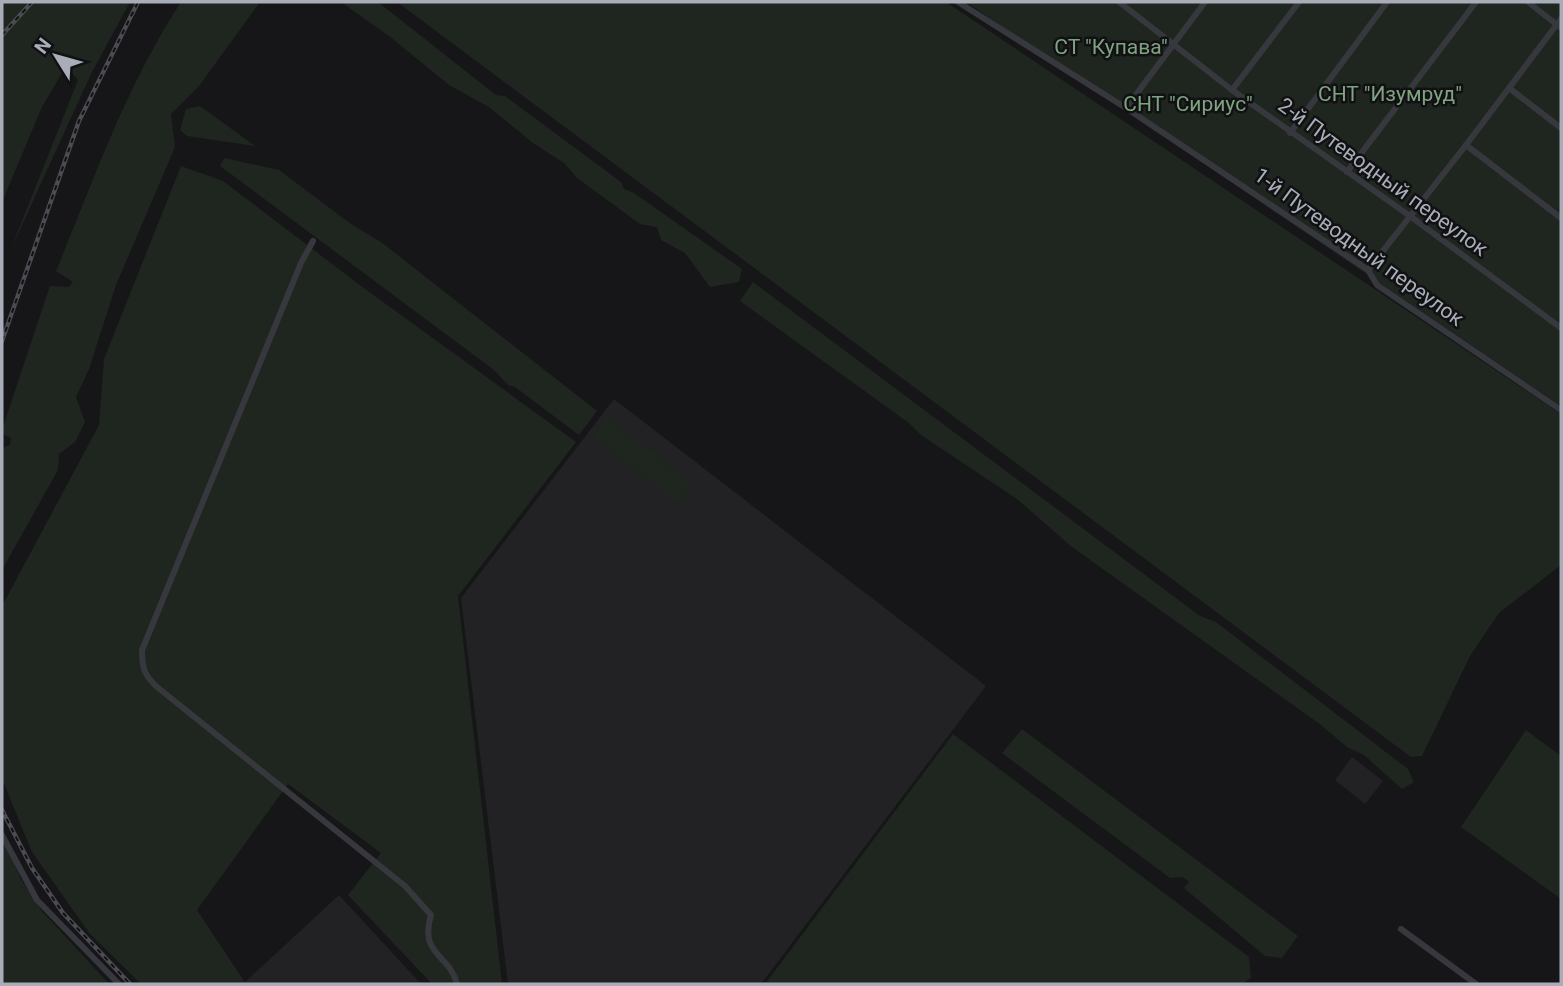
<svg xmlns="http://www.w3.org/2000/svg" width="1563" height="986" font-family="Roboto,sans-serif">
  <style>
    .built { fill: #222225 }
    .green { fill: #1e261f }
    .lines { fill: none; stroke-linecap: round; stroke-linejoin: round }
    .street { stroke: #37383d; stroke-width: 6 }
    .rail-casing { stroke: #4a4c52; stroke-width: 4.5 }
    .rail { stroke: #111113; stroke-width: 2; stroke-dasharray: 5; stroke-linecap: butt }
    .labels { text-anchor: middle; stroke-width: 5; stroke-linejoin: round; paint-order: stroke }
    .park-label { font-size: 21px; fill: #7fa381; stroke: #111113 }
    .street-label { font-size: 21px; fill: #a8adb8; stroke: #111113 }
  </style>
  <rect width="100%" height="100%" fill="#161618"/>
  <g class="built">
    <polygon points="614,399 986,686 761,984 508,984 461,598"/>
    <polygon points="1352,757 1383,781 1365,804 1335,780"/>
    <polygon points="339,895 421,984 246,984 245,982"/>
  </g>
  <g class="green">
    <polygon points="2,2 130,2 91,74 11,249 78,80 66,66 42,107 2,202"/>
    <path d="M181,2H260L199,86L171,114L175,147L116,285L89,369L76,397L85,422L75,442L59,454L58,470L2,570V448L10,445L11,438L2,434V430L50,286L69,287L73,282L56,271C94,179 127,84 181,2Z"/>
    <polygon points="341,2 378,2 496,95 505,96 621,182 624,189 634,193 742,269 739,282 710,287 685,253 661,240 657,227 640,224 577,178 564,163 533,143 489,107 449,85 389,36"/>
    <polygon points="397,2 946,2 1561,414 1561,565 1499,613 1470,656 1422,756 1411,757"/>
    <polygon points="966,2 1561,2 1561,406"/>
    <polygon points="200,106 255,146 187,136 180,130 186,109"/>
    <polygon points="224,158 279,170 351,224 381,242 597,411 579,435 515,387 508,385 494,370 220,166"/>
    <polygon points="181,166 223,181 361,286 576,442 458,596 502,984 432,984 348,895 381,853 288,784 197,910 246,984 141,984 90,934 32,852 2,779 2,606 99,425 104,359"/>
    <polygon points="753,282 1200,616 1216,622 1408,769 1414,782 1402,789 1364,755 1347,747 1321,725 1072,547 1017,499 921,435 909,423 740,301"/>
    <polygon points="608,417 693,484 677,503 592,438"/>
    <polygon points="1022,729 1298,936 1282,958 1265,956 1184,888 1189,882 1183,877 1170,878 1002,753"/>
    <polygon points="1526,730 1561,756 1561,899 1461,827"/>
    <polygon points="953,734 1249,957 1251,978 1242,984 765,984"/>
    <polygon points="2,836 21,879 41,910 109,984 2,984"/>
  </g>
  <g class="lines">
    <g class="street">
      <polyline points="958,2 1126,108 1368,270 1377,285 1561,410"/>
      <polyline points="1119,2 1232,90 1410,216 1561,328"/>
      <polyline points="1528,2 1561,28"/>
      <polyline points="1509,88 1561,128"/>
      <polyline points="1232,90 1299,2"/>
      <polyline points="1126,108 1205,2"/>
      <polyline points="1290,133 1387,2"/>
      <polyline points="1466,145 1561,218"/>
      <polyline points="1347,172 1476,2"/>
      <path d="M313,241L301,263L142,650C142,668 144,675 157,687L405,886L431,915C419,956 449,953 457,984"/>
      <polyline points="1368,270 1466,145 1561,19"/>
      <polyline points="2,835 37,900 119,984"/>
      <polyline points="1401,929 1476,984"/>
    </g>
    <defs>
      <g id="rail">
        <polyline points="2,35 32,2"/>
        <polyline points="2,341 79,121 138,2"/>
        <polyline points="2,810 32,868 63,913 130,984"/>
      </g>
    </defs>
    <use href="#rail" class="rail-casing"/>
    <use href="#rail" class="rail"/>
  </g>
  <g class="labels">
    <g class="park-label">
      <text x="1111" y="54">СТ "Купава"</text>
      <text x="1390" y="101">СНТ "Изумруд"</text>
      <text x="1188" y="111">СНТ "Сириус"</text>
    </g>
    <g class="street-label">
      <text transform="translate(1383 177) rotate(36)" y="7">2-й Путеводный переулок</text>
      <text transform="translate(1359 247) rotate(36)" y="7">1-й Путеводный переулок</text>
    </g>
  </g>
  <rect width="1563" height="986" fill="none" stroke="#a8adb8" stroke-width="7"/>
  <g transform="translate(56 56) rotate(307)" stroke="#111113" stroke-width="5" paint-order="stroke">
  <path d="M0-5L12 26L0 18L-12 26Z" fill="#a8adb8"/>
  <text y="-10" font-size="19" font-weight="bold" text-anchor="middle" fill="#a8adb8">N</text>
  </g>
</svg>
